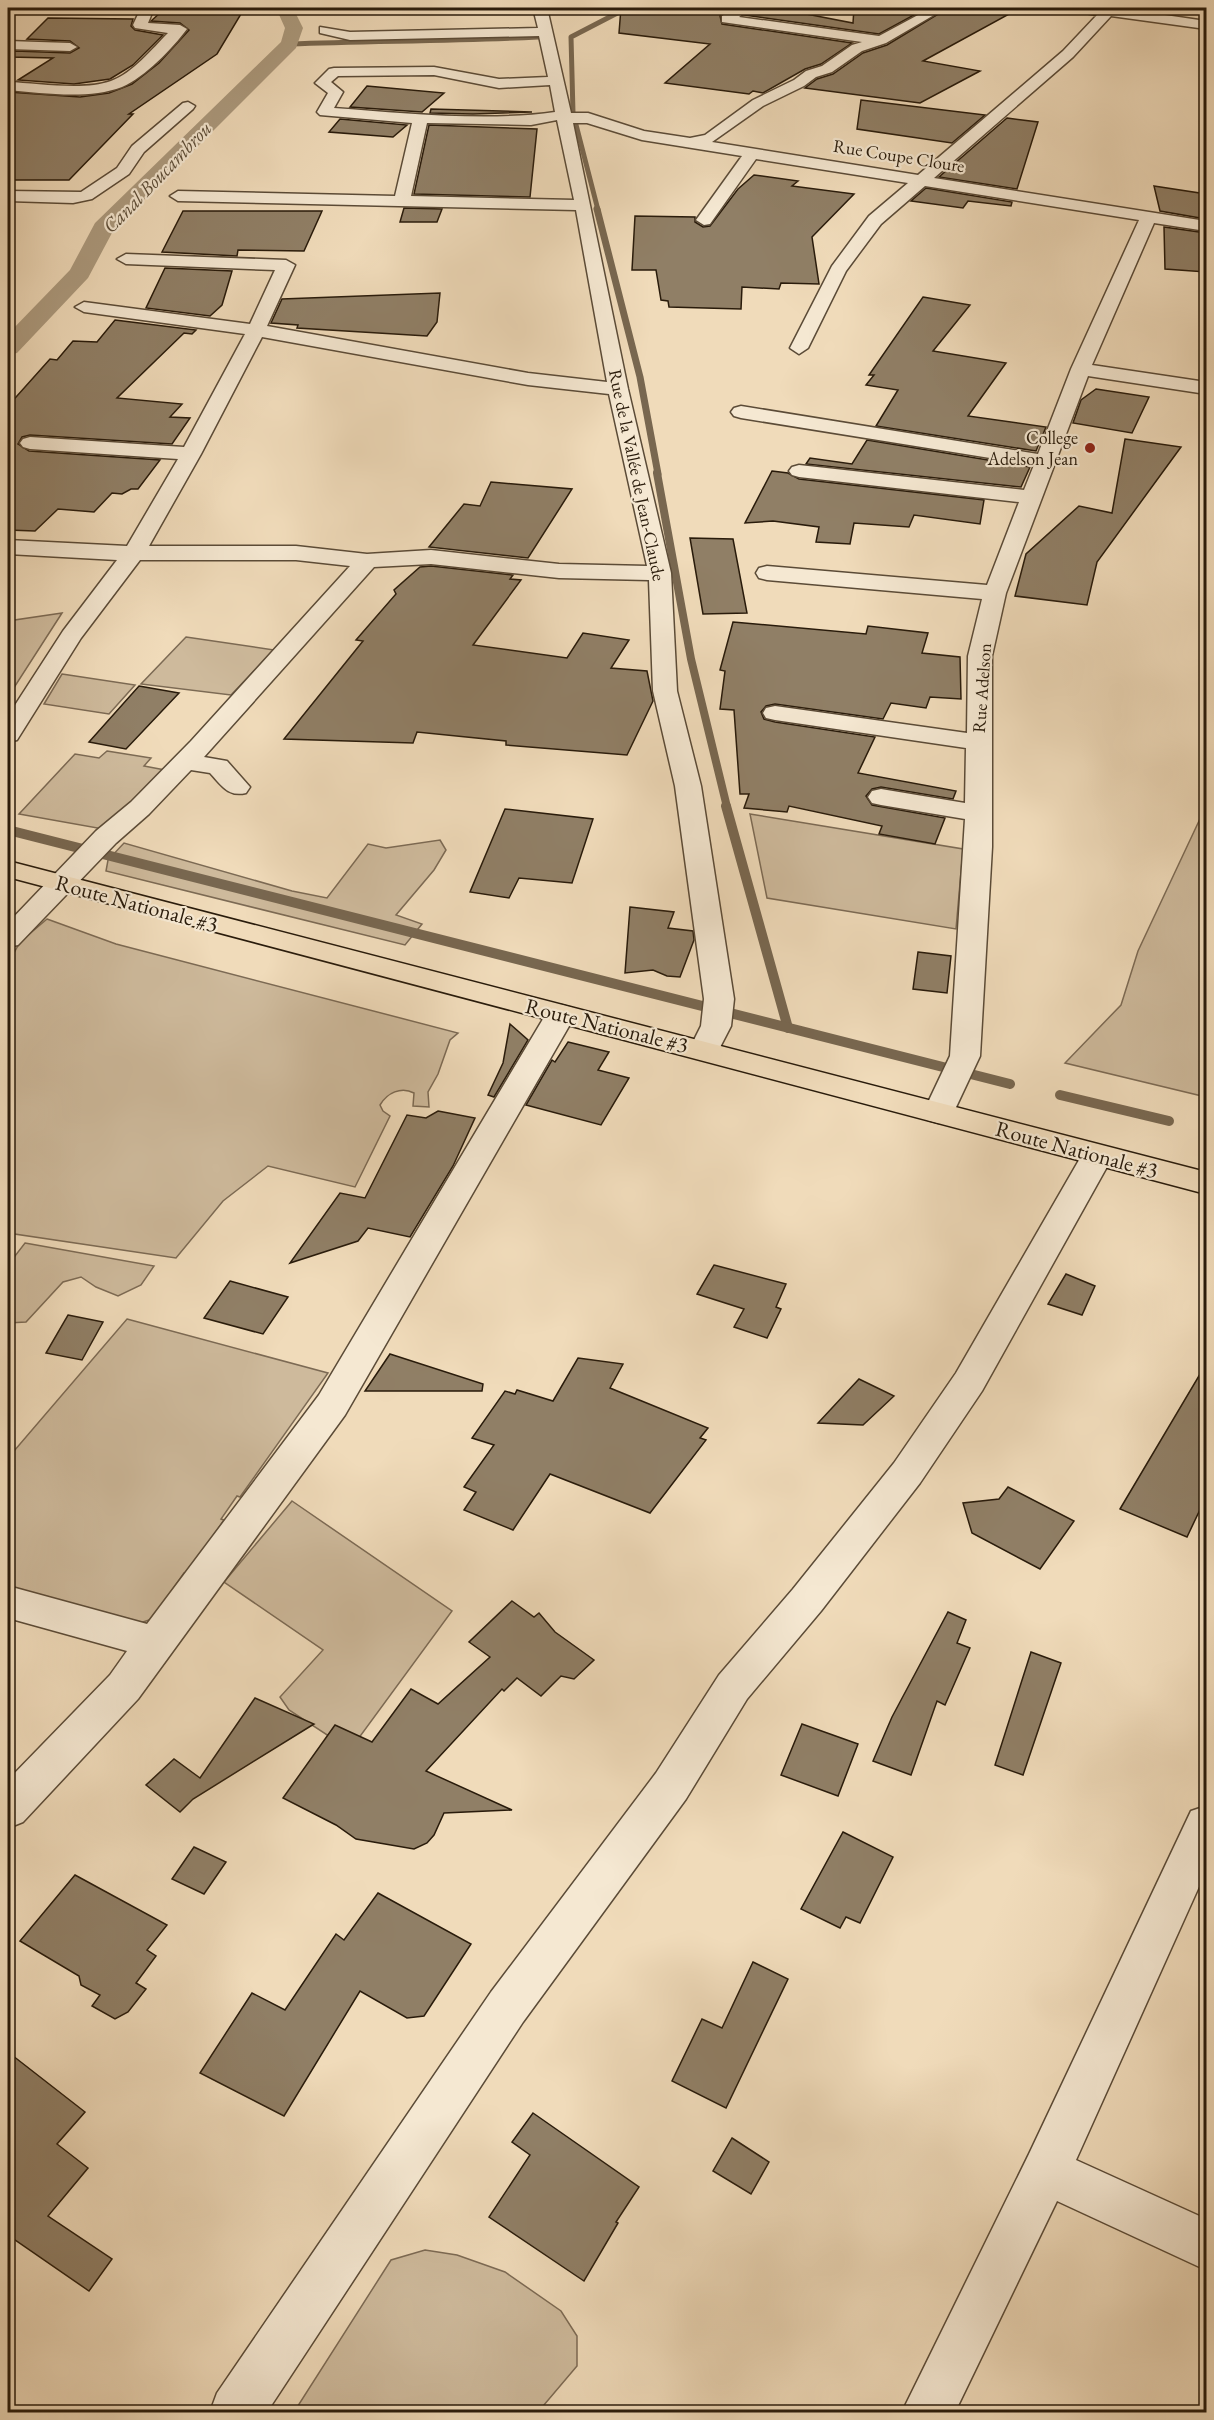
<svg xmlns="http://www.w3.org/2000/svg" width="1214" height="2420" font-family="'EB Garamond',serif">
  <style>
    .green { fill: #ceba9c; stroke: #7c6a54; stroke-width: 1.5 }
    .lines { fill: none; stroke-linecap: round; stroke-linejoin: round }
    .stream-far3 { stroke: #786750; stroke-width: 5 }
    .stream-far2 { stroke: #786750; stroke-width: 7 }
    .stream-far1 { stroke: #786750; stroke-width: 8 }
    .stream { stroke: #786750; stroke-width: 10 }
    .canal { fill: #ac9a7e; fill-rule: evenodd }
    .building { fill: #907f66; stroke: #291b0b; stroke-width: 1.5 }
    .minor-casing { stroke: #5b4b37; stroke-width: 3 }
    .major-casing { stroke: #291b0b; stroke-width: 3 }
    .minor { fill: #f5e8d2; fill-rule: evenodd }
    .major { fill: #f0dbba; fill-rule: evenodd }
    .poi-dot { fill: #8f2418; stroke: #f5e8d2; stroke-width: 2 }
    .labels { text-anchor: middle; stroke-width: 4.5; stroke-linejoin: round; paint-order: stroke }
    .far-street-label { font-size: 18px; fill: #291b0b; stroke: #f5e8d2 }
    .far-poi-label { font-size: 18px; fill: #291b0b; stroke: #f5e8d2; text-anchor: end }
    .far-water-label { font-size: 20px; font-style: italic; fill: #5d4e39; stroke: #f5e8d2 }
    .street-label { font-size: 22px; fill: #291b0b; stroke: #f5e8d2 }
  </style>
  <rect width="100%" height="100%" fill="#f0dbba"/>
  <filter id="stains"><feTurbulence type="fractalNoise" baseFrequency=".00333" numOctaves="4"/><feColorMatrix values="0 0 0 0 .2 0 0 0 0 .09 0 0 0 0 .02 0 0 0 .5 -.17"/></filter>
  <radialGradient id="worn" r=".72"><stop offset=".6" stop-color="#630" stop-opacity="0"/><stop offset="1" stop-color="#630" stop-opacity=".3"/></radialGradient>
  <g class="green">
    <polygon points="62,613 8,697 8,621"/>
    <polygon points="186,637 274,650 231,695 141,684"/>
    <polygon points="62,674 135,685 109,714 44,704"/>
    <polygon points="107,751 151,758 144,766 165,770 103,829 19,814 75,754 99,758"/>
    <polygon points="1206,806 1206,1097 1065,1063 1121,1005 1138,951"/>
    <polygon points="750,814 963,849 956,929 767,898"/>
    <polygon points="440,840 446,850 434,870 396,915 422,924 405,945 106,871 108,860 124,843 292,891 327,898 368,844 386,848"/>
    <path d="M47,919L116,944L458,1033L450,1040L438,1074L428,1092L429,1107L413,1106L414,1093C401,1086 387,1093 380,1105L383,1111L390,1116L355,1187L268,1166L223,1201L176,1258L8,1233V964L20,942Z"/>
    <polygon points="25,1243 154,1266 141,1285 118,1296 96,1287 81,1277 63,1282 26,1322 8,1323 8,1265"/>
    <polygon points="127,1319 328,1373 240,1497 237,1496 221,1519 224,1520 188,1572 184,1573 152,1619 140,1623 8,1587 8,1458"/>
    <polygon points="292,1501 452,1611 350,1750 289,1710 280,1697 323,1650 224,1582"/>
    <polygon points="425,2250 457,2255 505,2272 561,2311 577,2336 577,2366 538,2412 294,2412 391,2260"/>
  </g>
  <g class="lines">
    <g class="stream-far3">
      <path d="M290,44C373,41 455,41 538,37"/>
      <polyline points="598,210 573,113 571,37 627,8"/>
    </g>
    <polyline class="stream-far2" points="597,209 640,377 658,474"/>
    <polyline class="stream-far1" points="657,473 691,659 727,807"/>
    <g class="stream">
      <polyline points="726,806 788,1028"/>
      <polyline points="8,830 1010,1084"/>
      <polyline points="1060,1095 1169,1121"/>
    </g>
    <polygon class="canal" points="276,8 293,8 303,28 296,48 113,231 88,278 17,353 8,355 8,334 70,270 95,223 281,42 285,28"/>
  </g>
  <g class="building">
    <polygon points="621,8 722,13 720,16 722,24 852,43 821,64 805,69 763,93 753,91 749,94 665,83 710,44 619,33"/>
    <polygon points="752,8 796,12 853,23 854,8 927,8 879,34 744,15"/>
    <polygon points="948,8 1020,8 923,61 980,71 920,103 805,88 817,79 833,74 863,53 887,45"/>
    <polygon points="161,12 241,14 217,54 129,114 133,114 69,180 8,180 8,92 80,97 109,93 132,84 159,63 189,30 180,23 151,21"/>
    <polygon points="48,18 133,19 131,26 135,30 163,35 133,65 110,79 74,84 18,80 53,58 10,57 15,51 70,53 79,48 70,41 27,39"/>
    <polygon points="367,86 444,93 422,112 350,107"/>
    <polygon points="861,100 985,115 952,143 857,129"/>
    <polygon points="431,109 532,112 473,114 430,113"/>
    <polygon points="1007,118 1038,122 1017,189 939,177"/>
    <polygon points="340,119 407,125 393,137 329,132"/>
    <polygon points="429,125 537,129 530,197 414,194"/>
    <polygon points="754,175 798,181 792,186 854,194 812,237 819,284 781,283 779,289 742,287 741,309 669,307 668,301 661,300 656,270 632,270 635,216 695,217 695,222 703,227 710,226 738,189"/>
    <polygon points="1154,186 1206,194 1206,219 1160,211"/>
    <polygon points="926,188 1012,202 1011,206 968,201 963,208 911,201"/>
    <polygon points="404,208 442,209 437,222 400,222"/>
    <polygon points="183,211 322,211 304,251 238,250 237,256 162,252"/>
    <polygon points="1164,227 1206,233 1206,272 1165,269"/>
    <polygon points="165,268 232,271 222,305 210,316 146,308"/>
    <polygon points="440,293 437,322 427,336 297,328 298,325 271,323 282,299"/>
    <polygon points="923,297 970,305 933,351 1006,363 968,416 1046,427 1036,451 876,426 898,390 866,385 874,375 869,375"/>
    <polygon points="115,320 196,330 192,334 184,333 117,398 182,404 170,417 190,418 172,444 30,435 22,437 18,444 29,451 160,460 138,489 131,489 122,494 112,493 94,512 58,509 35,531 8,530 8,406 50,359 57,360 73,341 97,342"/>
    <polygon points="1096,389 1149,397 1132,433 1073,423 1081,400"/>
    <polygon points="1125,439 1181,447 1097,562 1087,605 1015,596 1026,554 1079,506 1112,513"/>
    <polygon points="867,440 1030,467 1021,487 806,464 810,458 852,464"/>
    <polygon points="772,471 788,473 799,479 984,500 980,524 914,515 909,527 854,523 850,544 816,542 819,527 773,521 745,523"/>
    <polygon points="491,482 572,489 528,558 429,547 464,504 480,506"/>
    <polygon points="690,538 733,539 747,613 703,614"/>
    <polygon points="431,566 513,575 510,579 521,580 473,645 567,658 583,633 629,640 611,668 647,671 653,701 627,755 506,745 506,741 417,732 413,743 284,739 363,641 356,640 396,594 394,590 420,567"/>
    <polygon points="733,622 866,634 868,626 928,633 922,653 960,657 961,699 930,697 926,708 891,703 883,719 775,704 766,706 761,712 764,719 775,722 875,737 858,773 956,791 953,799 881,787 872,789 866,796 872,805 945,818 935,844 879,834 882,826 789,806 787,812 744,808 749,794 740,794 734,710 720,709 725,671 720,670"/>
    <polygon points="139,686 179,693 126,749 89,742"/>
    <polygon points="505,809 593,819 572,883 519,878 509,898 470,892"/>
    <polygon points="630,907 674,912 668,928 693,931 694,940 680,977 667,976 653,970 625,973"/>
    <polygon points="918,952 951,956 947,993 913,989"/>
    <polygon points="510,1024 528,1040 494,1097 488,1095 503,1063"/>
    <polygon points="568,1042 609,1052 598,1070 629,1078 601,1125 526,1105 552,1060 555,1062"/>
    <polygon points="438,1111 475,1118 453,1166 410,1237 368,1228 358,1241 290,1263 340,1193 365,1198 407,1115 426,1118"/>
    <polygon points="714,1265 786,1284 776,1307 781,1309 767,1338 734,1327 744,1309 697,1294"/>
    <polygon points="1066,1274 1095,1286 1082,1315 1048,1304"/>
    <polygon points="230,1281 288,1297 263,1334 204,1318"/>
    <polygon points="68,1315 103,1322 82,1360 46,1353"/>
    <polygon points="390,1354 483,1384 482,1391 365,1391"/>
    <polygon points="578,1358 623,1364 610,1388 708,1428 700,1438 706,1440 650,1513 550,1474 513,1530 464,1510 476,1492 464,1487 494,1445 472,1438 505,1391 515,1394 517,1390 553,1401"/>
    <polygon points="1206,1364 1206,1497 1187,1537 1120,1509"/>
    <polygon points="859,1379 894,1396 863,1425 818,1423"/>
    <polygon points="1008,1487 1074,1521 1040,1569 972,1533 963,1503 999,1499"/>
    <polygon points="512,1601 534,1617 539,1613 555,1632 594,1660 574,1679 561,1676 541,1696 517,1678 504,1691 502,1689 426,1771 512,1810 444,1813 434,1835 427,1843 414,1849 356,1839 336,1825 283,1798 335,1725 372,1742 411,1689 438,1704 490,1657 469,1642"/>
    <polygon points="948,1612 966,1620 957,1643 970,1648 945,1705 937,1701 911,1775 873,1761 892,1717"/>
    <polygon points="1031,1652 1061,1663 1023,1775 995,1765"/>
    <polygon points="255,1698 314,1724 193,1799 180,1812 146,1785 174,1759 200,1778"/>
    <polygon points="802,1724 858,1744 838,1796 781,1775"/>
    <polygon points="843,1832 893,1857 860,1923 846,1917 840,1928 801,1909"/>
    <polygon points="194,1847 226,1862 204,1894 172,1879"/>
    <polygon points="75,1875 167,1925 147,1950 156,1956 136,1983 146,1989 128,2012 115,2019 92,2006 100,1995 81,1985 79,1976 20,1941"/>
    <polygon points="378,1893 471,1944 424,2016 407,2018 360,1991 284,2116 200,2073 252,1993 285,2010 336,1934 344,1940"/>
    <polygon points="753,1962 788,1979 726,2108 672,2081 702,2019 722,2028"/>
    <polygon points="8,2052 85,2112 57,2144 88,2168 48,2216 112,2259 89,2291 8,2235"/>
    <polygon points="533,2113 639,2187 616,2222 618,2223 584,2281 489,2217 530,2155 512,2142"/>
    <polygon points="732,2138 769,2162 751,2194 713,2171"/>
  </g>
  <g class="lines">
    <defs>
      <g id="minor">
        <path d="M141,8H154L148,23L180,25L187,29C172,49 145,77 122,87C88,100 43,93 8,90V82C37,83 84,91 111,81C133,73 152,49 168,33L135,28L133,25Z"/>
        <path d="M533,8H547L571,113H588L644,131L690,138L705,135L753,100L794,80L806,71L822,66L852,45L862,42L722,22V16L735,8H750L739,17L879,36L931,8H946L886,43L862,51L832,72L816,77L804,86L763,106L712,142L918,175L1063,51L1097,15L1072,11L1071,8H1117L1206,21V29L1111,16L1073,57L934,178L1206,221V231L1154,223L1092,365L1206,382V394L1088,376L1006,593L992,656V847L980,1056L950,1120L939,1123L928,1120L923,1113L950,1056L965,819L881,805L872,803L868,797L872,791L881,789L965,803L966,748L775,720L766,718L763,713L766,708L775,706L967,733L968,656L982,599L767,580L759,578L756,573L759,568L767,566L987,585L1019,502L799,477L792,475L789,471L792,467L799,465L1024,490L1034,465L741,418L734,416L731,412L734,408L741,406L1038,454L1071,369L1139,220L925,186L881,224L846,271L808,348L799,354L790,348L832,266L869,216L908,183L756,159L710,224L704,225L696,220L742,156L642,140L587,123H573L628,389L671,573L677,691L701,786L734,999L731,1026L715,1057L704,1060L693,1057L689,1050L701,1026L704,999L675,786L653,691L649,580L559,578L431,564L374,567L204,757L227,761L250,787L246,793C228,797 222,786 210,773L191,770L149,814L116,843L18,945L8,947V923L96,831L131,802L191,741L350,566L296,560H140L81,638L17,740L8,742V716L63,631L117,560L8,554V540L127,546L178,459L30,449L23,447L20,443L23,439L30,437L184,447L245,334L84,312L75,307L84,302L250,324L275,270L126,264L117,259L126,254L286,260L295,265L267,326L528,373L607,382L576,210L178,201L170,196L178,191L395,196L412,123L320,115L317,112L328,93L315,83L329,69L334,68L434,67L499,79L548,77L539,36L350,40L320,33V27L350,32L538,28ZM434,75L499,88L550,85L555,112C487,122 403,113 334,108L343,92L331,82L338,76ZM557,120L574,200L411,196L427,123L531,125ZM262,337L528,385L609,394L647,566L559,564L431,550L367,554L296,546H149L201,454Z"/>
        <polygon points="8,41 70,43 77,47 70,51 8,49"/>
        <polygon points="188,102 195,106 193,109 144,152 129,174 92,199 73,203 8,201 8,191 81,192 117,168 132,146 183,103"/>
        <polygon points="561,1005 572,1008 576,1014 345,1415 138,1699 23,1822 8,1828 8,1780 110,1675 127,1651 8,1618 8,1586 147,1624 319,1395 546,1014 550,1008"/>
        <polygon points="1097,1145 1108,1148 1113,1156 982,1391 920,1483 821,1611 747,1699 686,1799 523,2022 267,2412 210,2412 217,2393 491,1992 656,1773 719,1675 793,1589 894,1463 956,1373 1086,1148"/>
        <polygon points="1206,1806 1206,1871 1076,2160 1206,2219 1206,2270 1057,2201 955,2412 902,2412 1029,2154 1191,1811"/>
      </g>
      <polygon id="major" points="8,861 1206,1172 1206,1194 8,877"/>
    </defs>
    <use href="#minor" class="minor-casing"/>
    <use href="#major" class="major-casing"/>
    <use href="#minor" class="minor"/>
    <use href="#major" class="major"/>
  </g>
  <circle class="poi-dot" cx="1090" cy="448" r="6"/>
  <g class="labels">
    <g class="far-street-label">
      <text transform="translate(899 156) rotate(9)" y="6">Rue Coupe Cloure</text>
      <text transform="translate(637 475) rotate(78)" y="6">Rue de la Vallée de Jean-Claude</text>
      <text transform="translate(982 688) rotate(-86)" y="6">Rue Adelson</text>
    </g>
    <g class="far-poi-label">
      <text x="1078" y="444">College<tspan x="1078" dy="21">Adelson Jean</tspan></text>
    </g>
    <g class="far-water-label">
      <text transform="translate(157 177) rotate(-46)" y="7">Canal Boucambrou</text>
    </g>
    <g class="street-label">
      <text transform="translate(137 903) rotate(15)" y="8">Route Nationale #3</text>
      <text transform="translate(607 1025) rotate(14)" y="8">Route Nationale #3</text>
      <text transform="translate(1077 1149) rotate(15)" y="8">Route Nationale #3</text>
    </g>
  </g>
  <rect width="1214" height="2420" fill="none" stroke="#f0dbba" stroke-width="30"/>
  <rect x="9" y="9" width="1196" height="2402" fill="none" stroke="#291b0b" stroke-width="3"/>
  <rect x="15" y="15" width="1184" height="2390" fill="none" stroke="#291b0b" stroke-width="1.5"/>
  <rect width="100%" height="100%" filter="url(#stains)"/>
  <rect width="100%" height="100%" fill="url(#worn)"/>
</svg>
